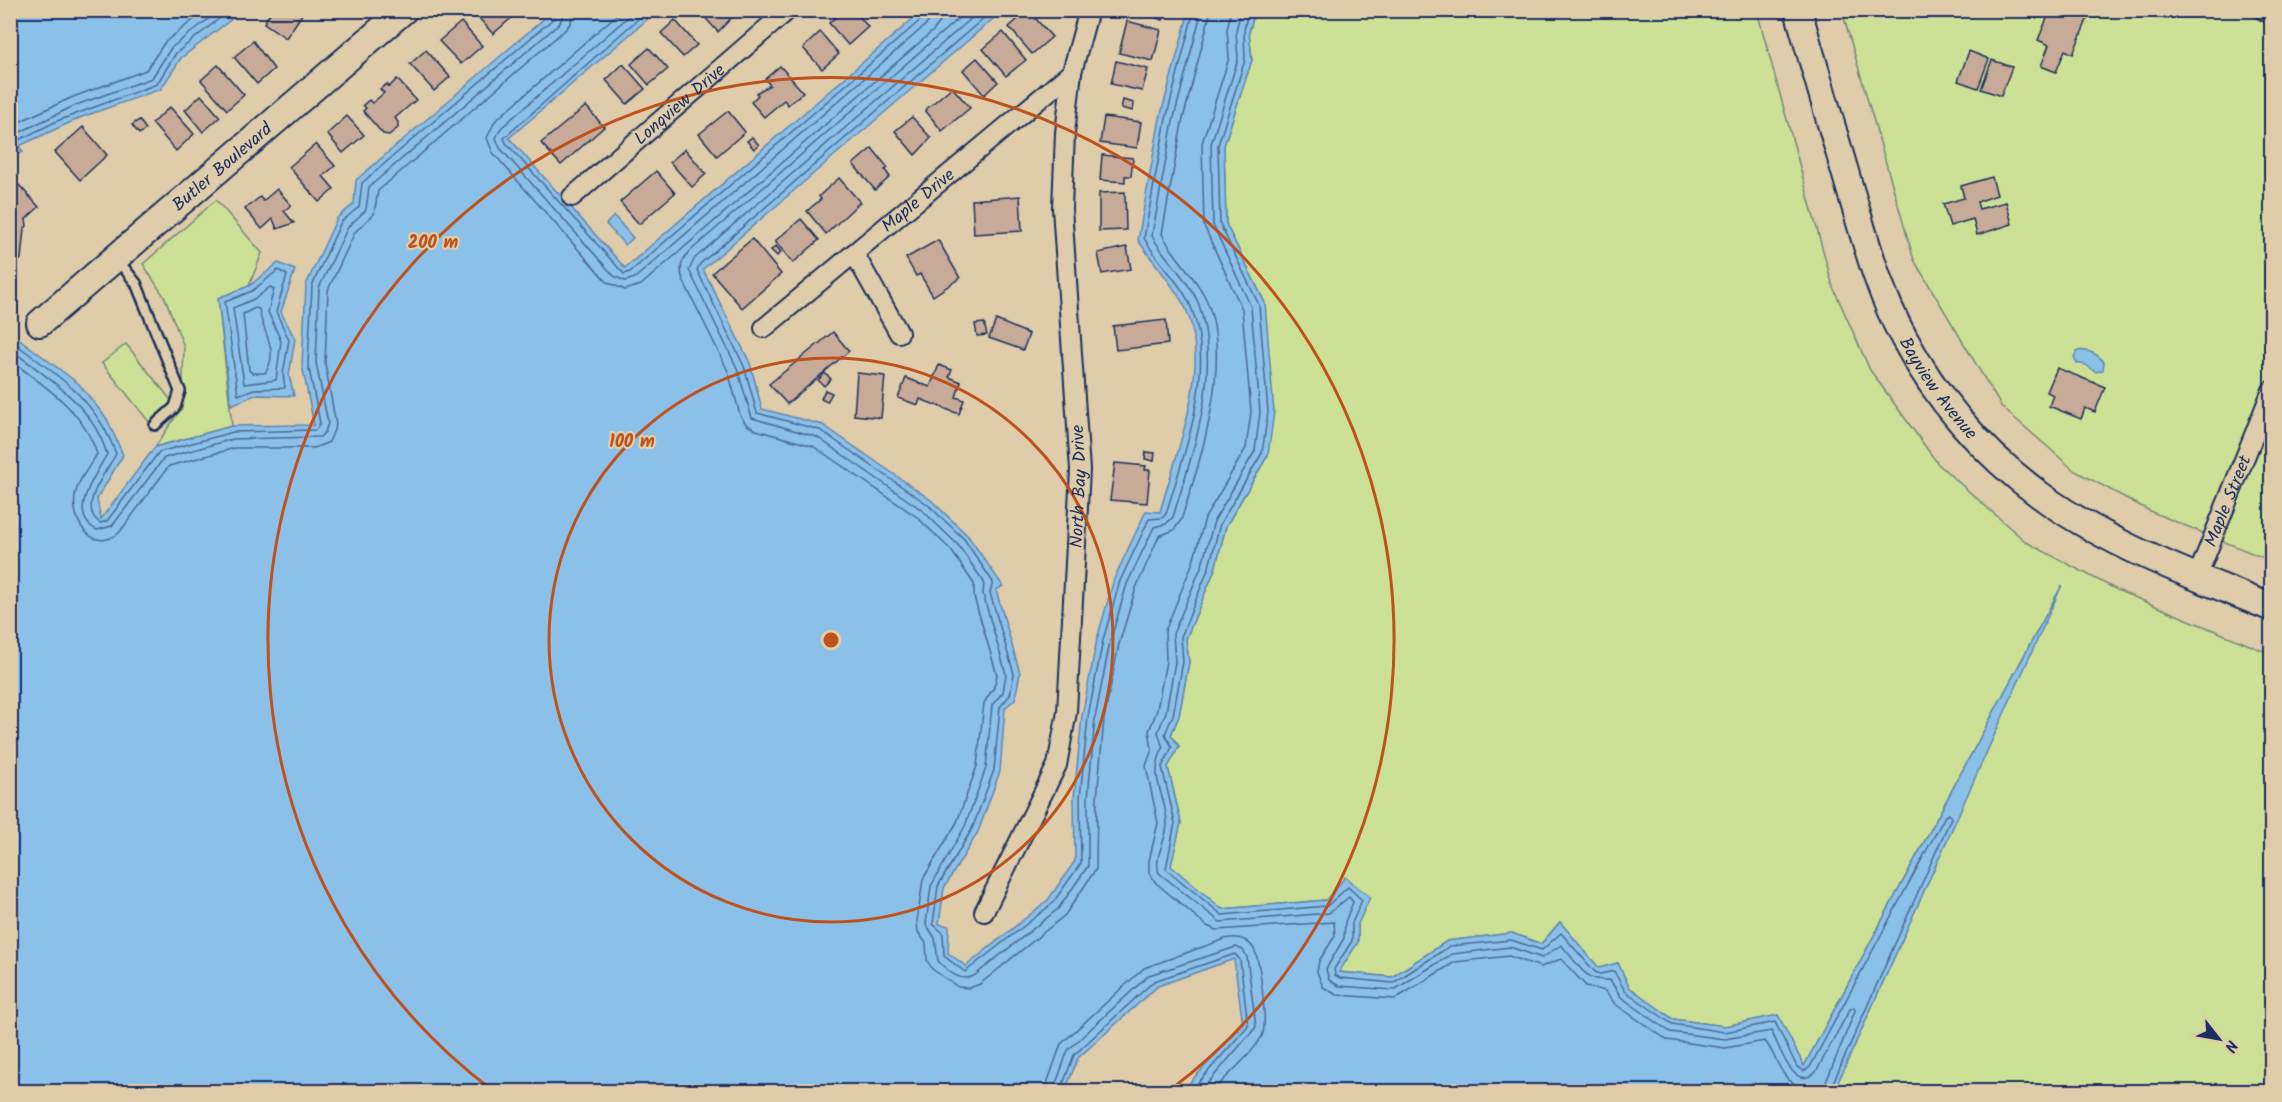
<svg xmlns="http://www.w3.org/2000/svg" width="2282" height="1102" font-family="Kalam,sans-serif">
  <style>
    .green { fill: #cce195; stroke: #74887a; stroke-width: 1.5 }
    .water { fill: #8bc0e8; stroke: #5e86b1; stroke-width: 1.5 }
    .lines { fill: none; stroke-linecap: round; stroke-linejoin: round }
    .shore { stroke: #486995; stroke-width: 1.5 }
    .building { fill: #c7aa97; stroke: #1b2f5e; stroke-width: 1.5 }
    .lane-casing { stroke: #1b2f5e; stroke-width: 14 }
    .street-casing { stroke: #1b2f5e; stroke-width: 22 }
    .secondary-casing { stroke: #1b2f5e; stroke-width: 30 }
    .lane { stroke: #deccaa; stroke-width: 9 }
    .street { stroke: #deccaa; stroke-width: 18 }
    .secondary { stroke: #deccaa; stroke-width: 26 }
    .ring { fill: none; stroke: #bf511c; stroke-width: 3 }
    .labels { text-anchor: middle; stroke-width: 4.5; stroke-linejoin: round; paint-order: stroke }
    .street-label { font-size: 18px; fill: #1b2f5e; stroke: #deccaa }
    .centre { fill: #bf511c; stroke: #deccaa; stroke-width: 3 }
    .ring-label { font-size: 18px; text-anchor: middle; font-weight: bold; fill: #bf511c; stroke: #deccaa; stroke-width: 4.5; stroke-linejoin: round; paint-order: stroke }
  </style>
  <rect width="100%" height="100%" fill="#deccaa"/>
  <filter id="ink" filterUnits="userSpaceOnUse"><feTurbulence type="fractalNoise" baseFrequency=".0167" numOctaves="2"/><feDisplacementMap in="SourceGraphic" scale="12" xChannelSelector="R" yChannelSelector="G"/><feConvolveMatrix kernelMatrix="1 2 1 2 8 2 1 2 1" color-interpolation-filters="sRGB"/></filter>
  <g filter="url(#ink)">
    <g class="green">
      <polygon points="1255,11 1757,11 1833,287 1870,370 1938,464 2026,542 2117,590 2271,654 2271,1091 1834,1091 2056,596 1804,1066 1778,1015 1725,1026 1673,1019 1629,987 1618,963 1599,968 1560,922 1541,944 1512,933 1447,941 1392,977 1338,972 1358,942 1358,924 1326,900 1222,909 1170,866 1181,823 1168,767 1179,746 1171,735 1179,716 1189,662 1186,639 1215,569 1226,526 1268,455 1265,303 1226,224 1224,145 1252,60 1249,32"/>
      <polygon points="1842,11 2271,11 2271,561 2152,512 2075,471 2001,406 1914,260"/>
      <polygon points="216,200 262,253 249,286 218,298 232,426 155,447 182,407 184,347 165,298 143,264"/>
      <polygon points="126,344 174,404 150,423 102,363"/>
    </g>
    <g class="water">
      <polygon points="11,10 236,10 236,11 233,18 181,58 161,89 82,117 19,146 23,152 11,157"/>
      <path d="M553,11H657L509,138L625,268L922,11H1002L703,269L750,363L762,409L823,425L931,500L968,536L1003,586L996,590L1020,673L1015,699L1005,708L1000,771L978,832L944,888L939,924L949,926L948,953L966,966L1048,900L1075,861L1074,798L1082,716L1097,639L1114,579L1146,511L1160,512C1176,453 1212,368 1186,309C1175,286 1152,261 1138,240L1160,118L1189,11H1255L1249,32L1252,60L1224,145L1226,224L1265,303L1274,412L1268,455L1226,526L1215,569L1186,639L1189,662L1179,716L1171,735L1179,746L1168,767L1181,823L1171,866L1222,909L1326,900L1345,877L1370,897L1358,924V942L1339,972L1392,977L1447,941L1512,933L1541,944L1560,922L1599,968L1618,963L1629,987L1673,1019L1725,1026L1778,1015L1804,1066L2062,585L1834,1091H1182L1243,1025L1234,959L1158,986L1078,1058L1065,1091H11L10,332L79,384L107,419L123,455L97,499L101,519L155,447L232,426L314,425L302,365L306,285L337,218L354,204L356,180Z"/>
      <polygon points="614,216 633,238 625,245 606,224"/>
      <polygon points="278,263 295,270 281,312 295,339 289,375 294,396 255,395 231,405 218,298 249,286"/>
      <path d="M2077,351C2087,349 2098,354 2104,362L2103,370L2096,372L2086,365L2077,363L2074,357Z"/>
    </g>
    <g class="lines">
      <g class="shore">
        <polyline points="622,10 495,121 487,138 493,153 607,282 625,290 641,285 934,30 940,22 942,10"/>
        <polyline points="636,10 501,128 496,138 500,148 614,276 625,281 635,278 928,23 933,10"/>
        <polyline points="648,10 504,138 506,143 624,274 630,272 923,18 925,10"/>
        <path d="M968,10L689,252C681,260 679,269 683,280L728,371L740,415L746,424L756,430L813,446L917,517L951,550L974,584V597L997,675L994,687L984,703L977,766L957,822L923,879L917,921L918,932L926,943L927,960L932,969L958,987L969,988L980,984L1065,915L1096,869L1097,798L1104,719L1119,644L1136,588L1159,536L1174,530L1181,520C1201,461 1233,358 1206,299C1195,276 1174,257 1162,234L1182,123L1211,10"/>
        <path d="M981,10L695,258L689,270L737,368L752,418L817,437L922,510L958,545L984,582L983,594L1006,674L1003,692L992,705L986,768L965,826L931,886L926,924L935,938L938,961C948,971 960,983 974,976L1058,909L1088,866V798L1095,718L1110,642L1127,584L1154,527L1166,524L1173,517C1193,451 1222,373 1199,305C1191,282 1164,258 1152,236L1173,121L1202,10"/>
        <path d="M993,10L700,264L697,270L744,366L757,413L820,430L927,504L964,539L993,582L990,593L1014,674L1010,695L1000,707L994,770L972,829L938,886L933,924L943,933L944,956L965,972L1052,904L1081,863L1080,798L1088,717L1103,640L1120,581L1149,519L1162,518L1166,514C1184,453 1217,368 1191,307C1181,282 1157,262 1144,238L1166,119L1194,10"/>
        <path d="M1231,10L1227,30L1229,58L1202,143L1204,226L1242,309L1251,412L1246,448L1205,518L1193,562L1165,631L1166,661L1157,710L1149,731L1152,749L1146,766L1158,823L1149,861V873L1156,883L1207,926L1216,930L1334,922L1335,936L1319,961L1317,972L1323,987L1337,995L1395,999L1455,962L1509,956L1541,967L1561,959L1586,986L1605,991L1615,1004L1667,1040L1725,1048L1765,1041C1780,1060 1780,1088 1811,1087L1813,1092"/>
        <path d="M1241,10L1236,31L1238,59L1211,144L1213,225L1251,307L1260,412L1255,451L1214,521L1202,565L1173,634L1175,662L1166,712L1158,732L1163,748C1148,778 1165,792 1167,822C1168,839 1153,856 1159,873L1220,922L1329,913L1349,897L1353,902L1345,922L1344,938L1326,969L1329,980L1339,986L1394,990L1452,954L1510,947L1542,958L1561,945C1579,963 1582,982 1610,980L1621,997L1670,1032L1725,1039L1771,1031C1780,1045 1792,1094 1816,1072L1850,1009L1854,1007L1855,1011L1822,1092"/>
        <polyline points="1248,10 1244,31 1245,60 1218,145 1220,224 1259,305 1268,412 1262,453 1220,524 1209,567 1181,637 1183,662 1173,715 1165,734 1172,747 1162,767 1175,823 1166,869 1222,915 1327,906 1348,887 1362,900 1352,923 1352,941 1334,969 1335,975 1340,978 1393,983 1450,946 1511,940 1542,950 1561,933 1595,972 1600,974 1614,971 1625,991 1672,1024 1725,1032 1775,1022 1797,1067 1804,1071 1810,1067 1945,816 1949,814 1951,818 1829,1092"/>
        <polyline points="10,126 73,97 146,70 165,42 206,10"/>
        <polyline points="10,137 76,105 152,78 171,48 220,10"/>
        <polyline points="10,151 17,141 57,121 157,84 176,53 230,10"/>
        <polygon points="278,270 287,275 276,312 289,340 283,374 285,388 254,389 238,395 225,302 252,291"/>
        <polygon points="270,287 274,289 268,312 281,341 276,380 244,384 233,308 256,298"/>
        <path d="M255,308L259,309C261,331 281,350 265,373H252L249,370L243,314Z"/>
        <path d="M10,340C56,374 96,398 116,454C107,471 76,507 100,523L107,521L159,452L233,432L316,430L320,423L308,364L312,286L341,222L359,207L362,183L554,18L557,10"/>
        <path d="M10,349C50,379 92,405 107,454C97,473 65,515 97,530L112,526L164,458L233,439L320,437L325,432L328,423L316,363L319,288L348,227L366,210L369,187L560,23L564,10"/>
        <path d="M10,360C45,386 83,410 97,454C90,466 77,481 75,496C71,521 92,554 119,533L169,466L235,448H314L329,442L336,425L325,363L328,290L355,232L374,214L378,191L566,29L571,22L573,10"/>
        <path d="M1044,1092L1061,1044L1144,968L1225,939C1236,936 1247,938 1254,949C1260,960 1268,1025 1262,1036C1251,1056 1228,1074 1212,1092"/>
        <polyline points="1053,1092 1068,1050 1149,975 1236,947 1243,950 1247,957 1256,1027 1200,1092"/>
        <polyline points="1060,1092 1074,1055 1154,981 1235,954 1240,960 1248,1026 1190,1092"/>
      </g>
    </g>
    <g class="building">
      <polygon points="272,10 305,10 286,38 264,23"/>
      <polygon points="472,10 515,10 517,13 493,34"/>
      <polygon points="704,10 739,10 718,32 701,13"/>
      <polygon points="843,10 854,10 868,27 848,45 829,23"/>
      <polygon points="864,10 872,10 875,14 870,18"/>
      <polygon points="1028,10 1052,37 1032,54 1009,27"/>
      <polygon points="1130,10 1165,10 1163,20"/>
      <polygon points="2063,10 2091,10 2073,54 2065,50 2056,72 2041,66 2049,45 2038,40 2050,11 2061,15"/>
      <polygon points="675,20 697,45 683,57 661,33"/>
      <polygon points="1127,21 1161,30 1153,61 1119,53"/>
      <polygon points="461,22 482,46 461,64 439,41"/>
      <polygon points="820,32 839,54 822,69 803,48"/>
      <polygon points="1003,32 1026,60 1006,76 983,49"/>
      <polygon points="253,41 274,69 257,84 234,57"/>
      <polygon points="649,48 668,69 649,85 631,64"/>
      <polygon points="426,50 450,77 434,91 410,64"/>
      <polygon points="1969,51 1989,59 1978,88 1958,81"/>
      <polygon points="977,58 998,82 984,95 963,70"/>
      <polygon points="1992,60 2012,67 2001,96 1981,89"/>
      <polygon points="1116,61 1148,69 1142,91 1111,84"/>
      <polygon points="623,64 645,89 627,104 606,80"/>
      <polygon points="218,65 244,95 227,110 201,80"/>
      <polygon points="780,66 803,92 788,105 784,100 764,117 751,102 758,95 756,93 770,85 765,79"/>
      <polygon points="397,79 416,100 395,118 398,122 398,128 389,135 383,134 363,111 366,108 363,105 369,100 372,103 384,93 380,89 387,84 389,87"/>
      <polygon points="952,87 970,108 942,131 925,110"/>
      <polygon points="201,95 220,117 203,132 185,110"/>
      <polygon points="1123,100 1134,103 1133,111 1121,108"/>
      <polygon points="586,106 604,127 561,165 541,143"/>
      <polygon points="170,107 194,134 176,151 152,123"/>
      <polygon points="728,111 745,132 717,156 699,134"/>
      <polygon points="347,116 364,135 343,153 327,134"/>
      <polygon points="912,117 931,138 915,155 895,131"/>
      <polygon points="1104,117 1141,122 1137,148 1100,143"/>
      <polygon points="139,120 146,129 139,134 132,125"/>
      <polygon points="83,127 107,155 80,180 55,152"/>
      <polygon points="752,137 759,145 754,149 747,141"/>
      <polygon points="316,144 335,166 323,176 334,189 319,202 289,167"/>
      <polygon points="872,148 888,168 885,170 890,177 875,190 853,164"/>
      <polygon points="685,149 706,174 692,187 670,162"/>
      <polygon points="1102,155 1133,158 1131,176 1125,176 1125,182 1100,180"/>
      <polygon points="656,171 675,193 639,224 620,202"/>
      <polygon points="1992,177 1997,195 1977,202 1979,209 2006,202 2012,224 1977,235 1973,219 1950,226 1943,204 1964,198 1961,186"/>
      <polygon points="839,178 860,202 826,234 807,211 821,199 819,196"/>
      <polygon points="19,185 39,207 26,219 27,226 24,229 21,259 15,265 10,264 10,192"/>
      <polygon points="277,189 291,205 284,211 294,223 277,229 273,219 262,229 245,209 260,197 263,201"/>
      <polygon points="1125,192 1126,230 1099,231 1099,193"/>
      <polygon points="1020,196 1022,231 974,234 972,200"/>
      <polygon points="801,219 819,240 793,263 775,241"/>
      <polygon points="752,239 781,274 742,308 712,273"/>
      <polygon points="938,240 960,278 933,296 920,274 916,276 906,258"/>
      <polygon points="776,246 781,252 777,256 771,250"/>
      <polygon points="1127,247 1131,269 1102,274 1098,253"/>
      <polygon points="996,320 1029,334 1023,350 989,338"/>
      <polygon points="1166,320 1168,344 1116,350 1113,326"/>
      <polygon points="984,323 987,335 977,336 975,324"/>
      <polygon points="833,332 849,351 787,404 769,384"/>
      <polygon points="939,365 952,370 949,377 961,382 956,397 964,400 959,414 920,399 918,405 898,398 906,378 930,387"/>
      <polygon points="2057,368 2105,387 2095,412 2085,408 2081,419 2049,406 2053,395 2047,392"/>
      <polygon points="825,373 831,379 824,386 818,380"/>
      <polygon points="857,373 885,376 881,418 854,415"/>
      <polygon points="825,390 832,393 827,402 821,399"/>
      <polygon points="1146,452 1155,453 1154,461 1145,459"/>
      <polygon points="1115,463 1146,466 1145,470 1150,470 1147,503 1110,500"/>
    </g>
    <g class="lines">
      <defs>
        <polyline id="lane" points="116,258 136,283 180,391 175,407 155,425"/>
        <g id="street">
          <polyline points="2263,10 2272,14"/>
          <path id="s1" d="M572,197L788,10"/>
          <polyline points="854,253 899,333"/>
          <path id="s2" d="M764,328L1072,72"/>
          <path id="s3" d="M2197,577L2272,390"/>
          <path id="s4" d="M984,912L1057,765L1067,712L1080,470L1062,208L1065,133L1072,72L1089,10"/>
        </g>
        <g id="secondary">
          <path id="s5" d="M1798,10C1815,70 1833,130 1850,189C1865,239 1879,293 1904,338C1937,400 1983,453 2040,495C2108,545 2193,575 2272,608"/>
          <path id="s6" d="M40,323L404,10"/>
        </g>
      </defs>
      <use href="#lane" class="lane-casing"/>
      <use href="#street" class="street-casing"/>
      <use href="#secondary" class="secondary-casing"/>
      <use href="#lane" class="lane"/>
      <use href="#street" class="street"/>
      <use href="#secondary" class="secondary"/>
    </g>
  </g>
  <g class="ring">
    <circle cx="831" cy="640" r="282"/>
    <path d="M492 1090A563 563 0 1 1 1170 1090"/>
  </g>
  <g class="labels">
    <g class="street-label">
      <text dy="6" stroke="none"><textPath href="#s1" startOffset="142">Longview Drive</textPath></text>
      <text dy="6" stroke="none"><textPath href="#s6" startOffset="240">Butler Boulevard</textPath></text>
      <text dy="6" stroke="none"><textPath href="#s2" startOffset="200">Maple Drive</textPath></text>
      <text dy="6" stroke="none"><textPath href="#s5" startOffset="406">Bayview Avenue</textPath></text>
      <text dy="6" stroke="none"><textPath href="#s4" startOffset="444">North Bay Drive</textPath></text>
      <text dy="6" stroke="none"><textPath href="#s3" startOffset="82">Maple Street</textPath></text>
    </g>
  </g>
  <circle cx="831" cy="640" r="9" class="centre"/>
  <g class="ring-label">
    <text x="433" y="248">200 m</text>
    <text x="632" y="447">100 m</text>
  </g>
  <rect width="2282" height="1102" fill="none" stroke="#deccaa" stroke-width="36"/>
  <rect x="18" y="18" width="2246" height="1066" fill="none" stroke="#1b2f5e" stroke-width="2" filter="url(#ink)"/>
  <g transform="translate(2219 1039) rotate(121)" stroke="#deccaa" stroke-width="4.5" paint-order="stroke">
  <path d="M0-4.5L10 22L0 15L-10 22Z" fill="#1b2f5e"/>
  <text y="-9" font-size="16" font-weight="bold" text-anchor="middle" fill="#1b2f5e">N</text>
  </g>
</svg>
